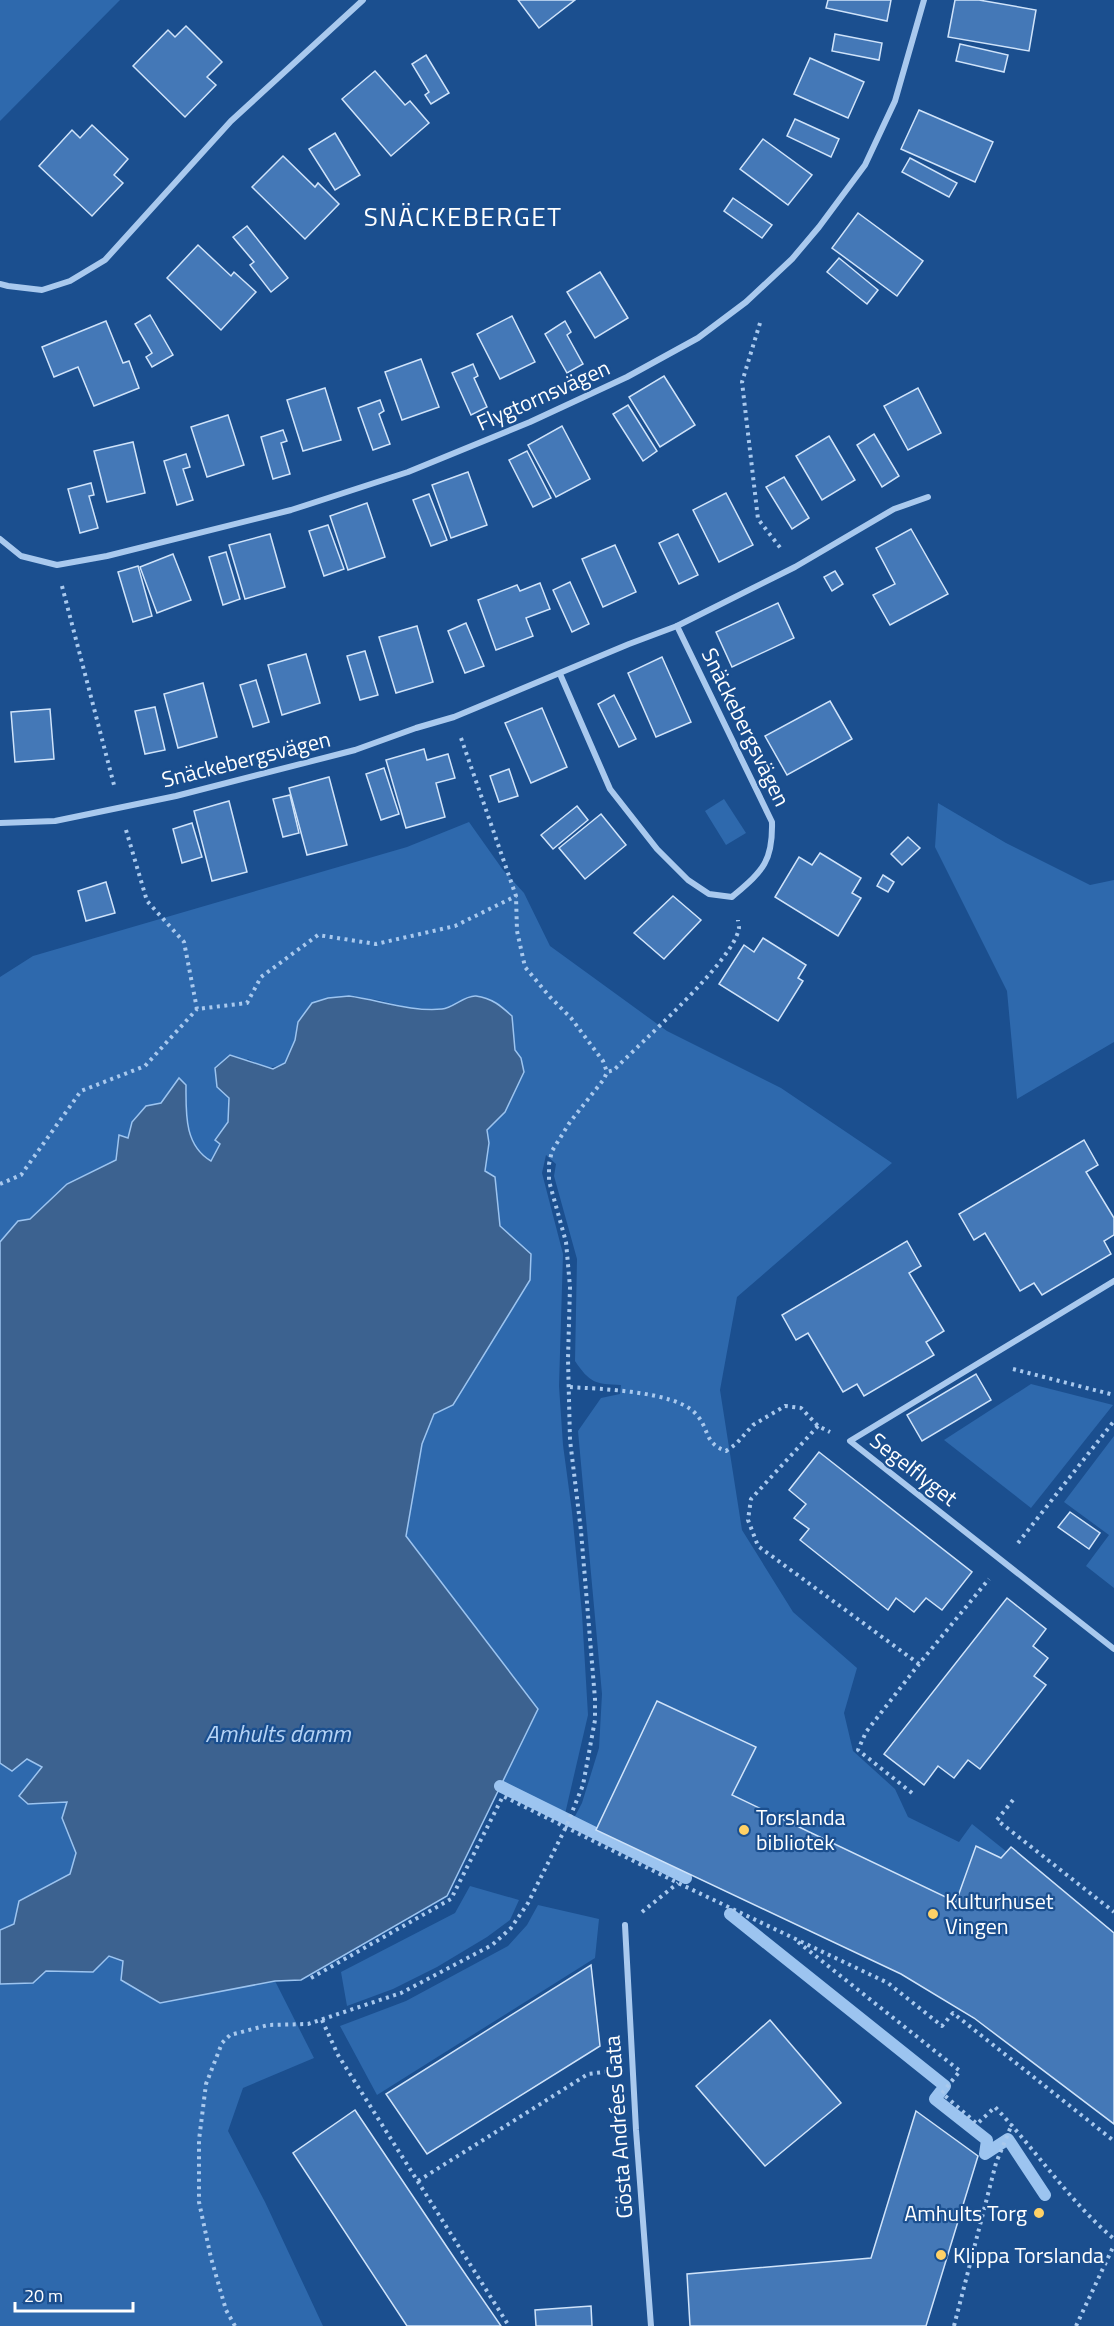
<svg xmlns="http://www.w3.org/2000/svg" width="1114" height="2326" font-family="'Titillium Web',sans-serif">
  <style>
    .green { fill: #2e69ad }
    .water { fill: #3c6290; stroke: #9cc4f0; stroke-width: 1.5 }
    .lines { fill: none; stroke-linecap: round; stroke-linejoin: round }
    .stream { stroke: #9cc4f0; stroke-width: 12 }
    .building { fill: #4478b7; stroke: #cfe3fa; stroke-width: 1.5 }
    .path { stroke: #a9c9ee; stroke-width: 4; stroke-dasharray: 3 4.5; stroke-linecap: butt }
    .minor { stroke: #a9c9ee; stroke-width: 6 }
    .poi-dot { fill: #ffd166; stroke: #1b4f8f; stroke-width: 2 }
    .labels { text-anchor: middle; stroke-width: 4.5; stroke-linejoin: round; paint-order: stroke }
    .street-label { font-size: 22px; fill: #fff; stroke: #1b4f8f }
    .poi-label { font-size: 22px; fill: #fff; stroke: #1b4f8f; text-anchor: start }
    .water-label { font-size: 24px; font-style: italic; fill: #b5d3f5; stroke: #1b4f8f }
    .quarter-label { font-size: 26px; letter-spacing: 1.5px; fill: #fff; stroke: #1b4f8f }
  </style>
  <rect width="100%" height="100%" fill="#1b4f8f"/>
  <g class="green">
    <polygon points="0,0 120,0 0,121"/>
    <polygon points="724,799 746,833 726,845 705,811"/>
    <polygon points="938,803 1006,843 1090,885 1114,880 1114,1042 1017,1099 1007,991 935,847"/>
    <path d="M469,822L503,870L524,893L550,946L667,1031L781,1088L892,1163L737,1297L720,1390L742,1530L793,1612L857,1668L844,1713L853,1751L895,1789L908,1817L959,1842L972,1824L1007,1852L1001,1858L976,1846L956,1902L732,1795L756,1747L658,1701L596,1830L574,1818L582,1803L599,1748L602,1694L578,1431L601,1398L620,1394L621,1385C595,1384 590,1383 575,1361L577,1259L554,1176L556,1164L546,1155L542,1173L563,1254L559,1386L563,1445L572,1512L582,1614L588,1715L565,1814L502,1783L538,1709L406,1536L422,1444L434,1414L453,1405L531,1254L500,1226L495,1177L485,1171L489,1143L487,1130L505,1112L521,1058L515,1050L512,1016L474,996L444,1009L410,1008L378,1000L349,996L298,1022L295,1040L285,1063C270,1070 262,1067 248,1059L217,1087L229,1098L228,1122L215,1140L220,1144L211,1161L198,1153L186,1123V1085L179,1078L161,1103L146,1106L132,1122L128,1138L119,1135L116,1160L67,1184L30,1219L0,1242V977L33,956L407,847Z"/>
    <polygon points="1031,1384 1113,1405 1031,1508 944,1440"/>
    <polygon points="1114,1436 1114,1588 1086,1566 1109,1535 1064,1502"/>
    <polygon points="27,1759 43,1767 28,1804 67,1802 62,1818 76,1853 70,1874 19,1901 14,1924 0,1930 0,1763 12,1771"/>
    <polygon points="470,1886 519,1900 510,1920 487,1937 437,1967 393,1989 347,2006 341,1972 455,1913"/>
    <polygon points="538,1905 599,1919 595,1958 377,2095 340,2026 406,2001 508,1946 527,1925"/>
    <polygon points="109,1956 123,1960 160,2003 275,1981 314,2058 243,2088 228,2131 265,2202 323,2326 0,2326 0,1984 33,1983 46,1971 93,1972"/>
  </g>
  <path class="water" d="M349,996C379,1000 411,1012 442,1009C453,1008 465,995 476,996C492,998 501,1006 512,1016L515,1050L521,1058L524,1072L505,1112L487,1130L489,1143L485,1171L495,1177L500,1226L531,1254L530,1280L453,1405L434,1414L422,1444L406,1536L538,1709L447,1896L301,1980L275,1981L160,2003L121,1980L123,1961L109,1956L93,1972L46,1971L33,1983L0,1984V1930L14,1924L19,1901L70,1874L76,1853L62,1818L67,1802L28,1804L19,1796L42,1767L27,1759L12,1771L0,1763V1242L18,1221L30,1219L67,1184L116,1160L119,1135L128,1138L132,1122L146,1106L161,1103L179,1078L186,1085C186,1113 184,1145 211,1161L220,1144L215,1140L228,1122L229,1098L217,1087L215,1068L230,1055L273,1069L285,1063L295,1040L298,1022L312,1003L328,998Z"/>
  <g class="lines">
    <g class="stream">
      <polyline points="500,1786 686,1878"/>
      <polyline points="730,1914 945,2086 935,2099 987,2140 985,2154 1008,2139 1045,2195"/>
    </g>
  </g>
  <g class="building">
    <polygon points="518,0 575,0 539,28"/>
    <polygon points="828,0 891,0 887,21 826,8"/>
    <polygon points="955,0 979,0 1036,10 1029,51 948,37"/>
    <polygon points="186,26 222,62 207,77 216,85 185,117 133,66 168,30 175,37"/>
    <polygon points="835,34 882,43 879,60 832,51"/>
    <polygon points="960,44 1008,55 1004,72 956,61"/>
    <polygon points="426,55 449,93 431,104 425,95 429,92 412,64"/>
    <polygon points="810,58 864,82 848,118 794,94"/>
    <polygon points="375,71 405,105 410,101 429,123 391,156 342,99"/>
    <polygon points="919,110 993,142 975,182 901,149"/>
    <polygon points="795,119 839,139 831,157 787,136"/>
    <polygon points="92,125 128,159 114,175 123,183 92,216 39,166 72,130 80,138"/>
    <polygon points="335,133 360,175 335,190 309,149"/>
    <polygon points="763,139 812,175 788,205 740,169"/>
    <polygon points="283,156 315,187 318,183 339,204 305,239 252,187"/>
    <polygon points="910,158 957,183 949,197 902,172"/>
    <polygon points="733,198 772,225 762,238 724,211"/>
    <polygon points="858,213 923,261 897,296 832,248"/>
    <polygon points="247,226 288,278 271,292 250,265 254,262 233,237"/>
    <polygon points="198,245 231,276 234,272 256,292 221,330 167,278"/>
    <polygon points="839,258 878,290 867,304 827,272"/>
    <polygon points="600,272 628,318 595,338 567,292"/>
    <polygon points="150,315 173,355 152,367 146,357 152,353 135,324"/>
    <polygon points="512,316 535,362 500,379 477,334"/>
    <polygon points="106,321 123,363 129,361 139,388 94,406 78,367 54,377 42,347"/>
    <polygon points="565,321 571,332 567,335 583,364 567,373 545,334"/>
    <polygon points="421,359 439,407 402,420 385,372"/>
    <polygon points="473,364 478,376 474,378 487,407 471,415 452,373"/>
    <polygon points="664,376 695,425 660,447 629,397"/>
    <polygon points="325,388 341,440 303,451 287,400"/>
    <polygon points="918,388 941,433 908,450 884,406"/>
    <polygon points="380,400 384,411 379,414 390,444 373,450 358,408"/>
    <polygon points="628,405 657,451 643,461 613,414"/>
    <polygon points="228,415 244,465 207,477 191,427"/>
    <polygon points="562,426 590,479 556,497 528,445"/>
    <polygon points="283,430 287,441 281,443 290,474 273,479 261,437"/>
    <polygon points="874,434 899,476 882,487 857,445"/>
    <polygon points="829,436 855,480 822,500 796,456"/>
    <polygon points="133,442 145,493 107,502 94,451"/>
    <polygon points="527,451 551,498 533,507 509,460"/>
    <polygon points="186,454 190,467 183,469 193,500 177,505 164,461"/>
    <polygon points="468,472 487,525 451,538 432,485"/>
    <polygon points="784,477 809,518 792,529 766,487"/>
    <polygon points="91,483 94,495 89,496 98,528 80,533 68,489"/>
    <polygon points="726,493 753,545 719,562 693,510"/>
    <polygon points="429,494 447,540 431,546 413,500"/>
    <polygon points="367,503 385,557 348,570 330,516"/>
    <polygon points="328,525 344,569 324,576 309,531"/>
    <polygon points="911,529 948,594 890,625 873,595 895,584 876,548"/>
    <polygon points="270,534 285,587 245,599 229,545"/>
    <polygon points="678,534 698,575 679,584 659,543"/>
    <polygon points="615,545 636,592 603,607 582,559"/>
    <polygon points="226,552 240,599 223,605 209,557"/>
    <polygon points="173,554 191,600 157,613 140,567"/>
    <polygon points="138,566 152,616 133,622 118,572"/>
    <polygon points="835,571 843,584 832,591 824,577"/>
    <polygon points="570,582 589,624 572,632 553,590"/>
    <polygon points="540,583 550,609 526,618 533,636 496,650 478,600 517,585 520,591"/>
    <polygon points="778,603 794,638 732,667 716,632"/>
    <polygon points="466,623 484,666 465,673 448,631"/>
    <polygon points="417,626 433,682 396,693 379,637"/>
    <polygon points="365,651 378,695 360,700 347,656"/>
    <polygon points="306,654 320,703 282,715 268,665"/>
    <polygon points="662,657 691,722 656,737 628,673"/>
    <polygon points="256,680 269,722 253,727 240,685"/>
    <polygon points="203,683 217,737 178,748 164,694"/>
    <polygon points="614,695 636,739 619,747 598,704"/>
    <polygon points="830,701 852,739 787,775 765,736"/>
    <polygon points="155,707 165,750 145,754 135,711"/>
    <polygon points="542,708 567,767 531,783 505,723"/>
    <polygon points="50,709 54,759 15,762 11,712"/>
    <polygon points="424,749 427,760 448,754 455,778 436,783 445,817 406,828 386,760"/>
    <polygon points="384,768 399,814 381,820 366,774"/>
    <polygon points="509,769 518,796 499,802 490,776"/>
    <polygon points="329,777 347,845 307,855 289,788"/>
    <polygon points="290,795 299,833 283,837 273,799"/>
    <polygon points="229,801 247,872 212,881 194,811"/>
    <polygon points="577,806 588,820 553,849 541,835"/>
    <polygon points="601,814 626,845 585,879 559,848"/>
    <polygon points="192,823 202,857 182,863 173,829"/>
    <polygon points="908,837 920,848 902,865 891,854"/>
    <polygon points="820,853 861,878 852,893 861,898 838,936 775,897 799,857 812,865"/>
    <polygon points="883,875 894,882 888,892 877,886"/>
    <polygon points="106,882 115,913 86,921 78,891"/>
    <polygon points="673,896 701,920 664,959 634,933"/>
    <polygon points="763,938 806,965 798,978 803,981 778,1021 719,984 744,945 754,952"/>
    <polygon points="1084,1140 1098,1165 1086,1172 1114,1218 1114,1235 1104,1241 1111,1254 1042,1295 1034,1283 1020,1291 985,1233 974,1240 959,1214"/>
    <polygon points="907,1241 921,1266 909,1273 944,1331 926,1342 934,1355 864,1396 857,1384 843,1392 808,1333 796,1340 782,1315"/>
    <polygon points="976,1374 991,1400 922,1441 907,1415"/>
    <polygon points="819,1452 972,1572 942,1610 926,1598 914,1612 896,1598 888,1610 800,1540 809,1529 794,1518 806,1504 789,1490"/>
    <polygon points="1070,1512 1100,1533 1089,1549 1058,1527"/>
    <polygon points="1007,1598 1046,1629 1033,1646 1048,1658 1034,1676 1046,1685 980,1769 968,1760 954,1778 938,1766 924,1785 884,1754"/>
    <polygon points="657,1701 756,1747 732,1795 956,1902 976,1846 1001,1858 1011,1847 1114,1933 1114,2124 974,2018 901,1974 596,1830"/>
    <polygon points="591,1965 600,2046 427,2154 386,2094"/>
    <polygon points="770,2020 841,2103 765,2166 696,2086"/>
    <polygon points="355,2110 457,2262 501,2326 407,2326 293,2153"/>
    <polygon points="916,2111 978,2156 926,2326 690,2326 687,2274 871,2258"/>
    <polygon points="591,2306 592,2326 536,2326 535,2310"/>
  </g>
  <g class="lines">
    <g class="path">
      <polyline points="760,323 742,382 758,519 782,550"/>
      <polyline points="62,586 114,785"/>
      <polyline points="461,738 516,896 517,931 525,967 550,997 571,1018 603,1061 607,1072"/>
      <polyline points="126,830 147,901 184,942 197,1009 247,1003 261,977 318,935 376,944 455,926 516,896"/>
      <polyline points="0,1184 21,1175 81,1091 145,1066 197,1009"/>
      <polyline points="1013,1369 1114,1395"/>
      <path d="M570,1387C600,1389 674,1391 695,1413C710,1428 703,1443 726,1451L736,1444L753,1425L785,1406L801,1408L818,1426L830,1432"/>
      <polyline points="818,1426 751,1499 748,1520 758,1546 919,1664 989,1579"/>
      <polyline points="1018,1543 1114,1421"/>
      <polyline points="912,1793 858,1750 866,1732 919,1664"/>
      <polyline points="1013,1800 997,1820 1114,1912"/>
      <polyline points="642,1912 678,1883"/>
      <path d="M798,1942L960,2071L942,2093L977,2124L995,2107C1036,2150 1069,2201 1114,2239"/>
      <polyline points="311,1978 451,1899 503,1796 678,1883 888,1983 942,2026 953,2013 1114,2141"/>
      <polyline points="322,2020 338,2055 509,2326"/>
      <polyline points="418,2181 588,2074 611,2071"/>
      <path d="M235,2326L226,2310L211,2258L199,2202V2140L206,2084L222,2043L230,2035L268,2025L308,2024L401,1993L492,1945L511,1928L528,1903L566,1827L583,1785L595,1720V1699L581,1531L570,1440L568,1359L570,1287L566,1242L549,1181V1164L552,1151L570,1122L604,1079L607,1072L614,1070C640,1043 734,961 739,928C739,926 738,922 738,920"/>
      <polyline points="954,2326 996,2163 1012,2124"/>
      <polyline points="1076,2326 1114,2245"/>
    </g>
    <g class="minor">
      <polyline points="0,284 8,286 42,290 70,281 105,260 231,121 363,0"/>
      <polyline points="0,539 21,556 57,565 107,556 291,510 408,472 530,422 627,377 698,338 746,302 792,259 819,227 865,165 895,101 924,0"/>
      <path d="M560,674L610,789L657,849L688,880L709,894L732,897C762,871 773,863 772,822L677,626"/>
      <polyline points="0,823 55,821 176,796 355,750 416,728 454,717 629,644 677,626 795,567 894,509 928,497"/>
      <polyline points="1114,1281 850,1441 1114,1649"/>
      <polyline points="625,1925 636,2130 651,2326"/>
    </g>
  </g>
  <g class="poi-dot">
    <circle cx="744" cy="1830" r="6"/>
    <circle cx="933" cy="1914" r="6"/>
    <circle cx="1039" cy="2213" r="6"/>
    <circle cx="941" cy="2255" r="6"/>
  </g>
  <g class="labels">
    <g class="street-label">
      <text transform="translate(543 395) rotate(-24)" y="8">Flygtornsvägen</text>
      <text transform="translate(746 727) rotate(64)" y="8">Snäckebergsvägen</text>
      <text transform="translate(246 759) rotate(-14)" y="8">Snäckebergsvägen</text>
      <text transform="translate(914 1469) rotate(38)" y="8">Segelflyget</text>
      <text transform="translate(618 2127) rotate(-94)" y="8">Gösta Andrées Gata</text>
    </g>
    <g class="poi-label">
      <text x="756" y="1825">Torslanda<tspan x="756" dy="25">bibliotek</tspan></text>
      <text x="945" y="1909">Kulturhuset<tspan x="945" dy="25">Vingen</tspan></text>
      <text x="1027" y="2221" text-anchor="end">Amhults Torg</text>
      <text x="953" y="2263">Klippa Torslanda</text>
    </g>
    <g class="water-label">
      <text x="278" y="1742">Amhults damm</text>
    </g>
    <g class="quarter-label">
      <text x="463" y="226">SNÄCKEBERGET</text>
    </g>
  </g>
  <path d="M15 2302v9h118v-9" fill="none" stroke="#ffffff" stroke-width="3"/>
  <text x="24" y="2302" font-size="18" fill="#ffffff" stroke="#1b4f8f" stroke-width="4.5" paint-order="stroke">20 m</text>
</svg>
